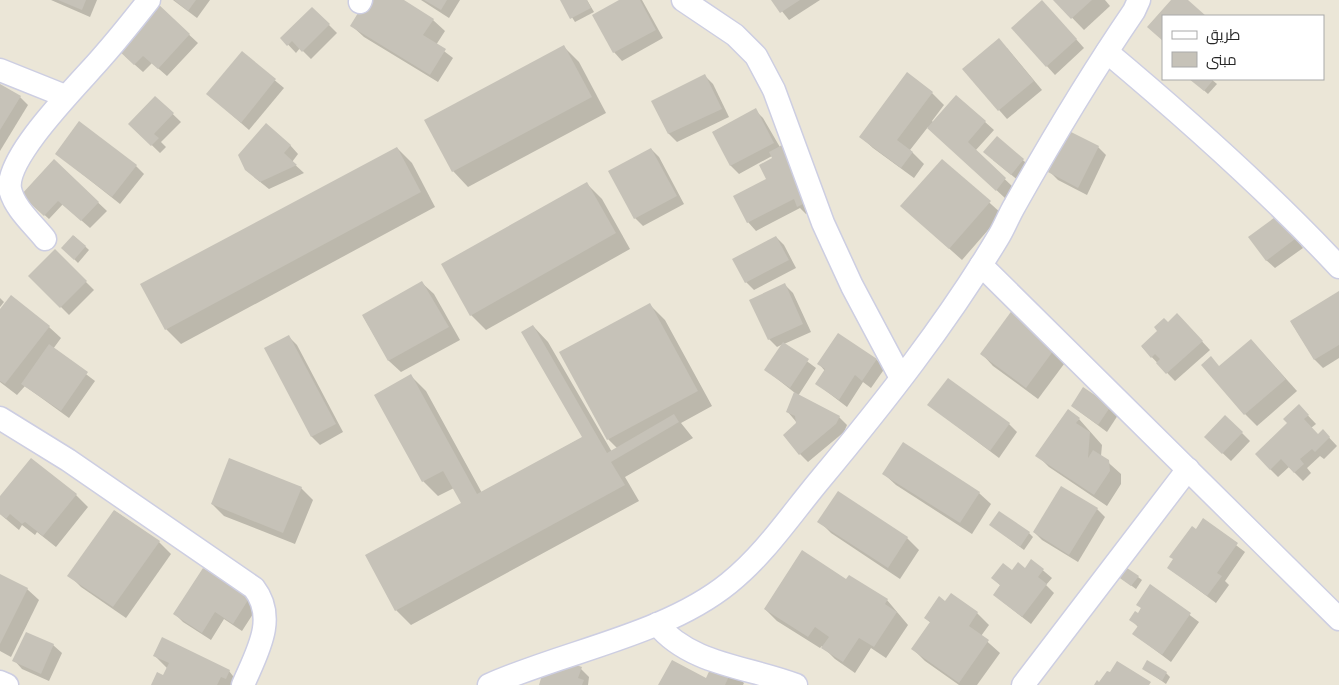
<svg xmlns="http://www.w3.org/2000/svg" width="1339" height="685" font-family="'Noto Sans',Cairo,sans-serif">
  <style>
    .shadow { fill: #0003 }
    .building { fill: #c6c2b8 }
    .lines { fill: none; stroke-linecap: round; stroke-linejoin: round }
    .minor-casing { stroke: #cdcee2; stroke-width: 25 }
    .minor { stroke: #fff; stroke-width: 22 }
  </style>
  <rect width="100%" height="100%" fill="#ebe6d7"/>
  <g class="shadow">
    <polygon points="51,0 97,0 90,17"/>
    <polygon points="173,0 210,0 197,18"/>
    <polygon points="402,0 433,20 445,31 436,45 453,58 438,82 364,37 352,26"/>
    <polygon points="421,0 460,0 449,18"/>
    <polygon points="561,0 587,0 594,12 575,22"/>
    <polygon points="622,0 642,0 663,38 622,61 614,52 594,15"/>
    <polygon points="773,0 820,0 789,20"/>
    <polygon points="1055,0 1105,0 1110,6 1084,30"/>
    <polygon points="157,5 198,43 167,76 152,63 143,72 125,56"/>
    <polygon points="312,8 337,33 311,59 300,48 296,53 282,38"/>
    <polygon points="1050,10 1084,48 1055,75 1012,28"/>
    <polygon points="564,47 579,62 606,113 468,187 453,171"/>
    <polygon points="1007,48 1042,90 1007,119 963,69"/>
    <polygon points="242,53 284,88 249,130 208,94"/>
    <polygon points="705,76 713,84 729,117 677,142 669,134 653,101"/>
    <polygon points="1191,79 1211,79 1217,84 1208,94"/>
    <polygon points="0,85 20,97 28,105 0,151"/>
    <polygon points="932,93 944,105 932,121 933,122 956,96 994,130 975,151 1013,187 1005,198 928,127 910,150 924,164 914,178 873,148 861,137"/>
    <polygon points="155,97 181,122 161,142 166,147 160,153 130,124"/>
    <polygon points="755,110 763,118 816,209 806,214 800,208 756,231 748,222 768,180 774,159 772,156 739,174 731,166 713,132"/>
    <polygon points="997,138 1032,168 1020,182 993,160"/>
    <polygon points="290,145 298,154 292,162 304,173 269,189 254,177"/>
    <polygon points="1098,147 1106,155 1087,195 1058,180 1050,172"/>
    <polygon points="397,148 412,163 435,207 181,344 166,329"/>
    <polygon points="651,149 659,157 684,204 643,226 635,218"/>
    <polygon points="57,154 136,166 144,174 120,204"/>
    <polygon points="942,160 1002,214 962,260 914,217"/>
    <polygon points="54,161 107,211 90,228 63,204 49,219 23,195"/>
    <polygon points="587,184 602,199 630,249 486,330 471,315"/>
    <polygon points="1286,225 1303,248 1275,268 1266,260"/>
    <polygon points="74,236 89,250 78,263 63,248"/>
    <polygon points="776,237 784,245 796,268 754,290 746,282"/>
    <polygon points="55,251 94,290 69,315 30,276"/>
    <polygon points="422,283 434,294 460,340 401,372 389,361 363,316"/>
    <polygon points="785,285 793,293 811,332 784,344 816,368 798,396 839,417 847,425 844,432 808,462 800,454 798,424 787,411 795,393 766,370 783,344 777,347 769,339"/>
    <polygon points="1339,292 1339,358 1323,368 1315,360 1291,322"/>
    <polygon points="0,298 4,302 0,307"/>
    <polygon points="650,305 665,320 712,406 681,423 693,438 625,477 639,501 411,625 396,610 462,503 454,488 438,496 423,481 411,376 426,391 482,493 583,437 533,326 548,342 612,452 617,448 608,439"/>
    <polygon points="0,311 49,327 61,338 53,349 95,381 69,418 25,386 17,395 0,382"/>
    <polygon points="1013,311 1070,356 1038,399 993,366 982,354"/>
    <polygon points="1185,323 1210,350 1175,381 1142,347 1168,324"/>
    <polygon points="838,335 877,360 885,368 871,388 863,382 847,407 817,384 825,371 819,364"/>
    <polygon points="289,337 297,345 343,432 320,445 312,437"/>
    <polygon points="1251,340 1297,391 1257,426 1245,414 1220,367"/>
    <polygon points="929,405 1009,424 1017,432 999,458"/>
    <polygon points="1072,406 1110,407 1118,415 1107,432"/>
    <polygon points="1299,406 1316,424 1311,428 1318,435 1323,431 1337,446 1324,459 1320,456 1307,468 1311,473 1303,481 1289,467 1278,477 1270,469"/>
    <polygon points="1079,419 1102,445 1101,456 1121,474 1121,484 1107,506 1049,467 1037,455"/>
    <polygon points="1242,433 1250,441 1231,461 1214,445"/>
    <polygon points="884,474 979,493 991,504 972,534 896,485"/>
    <polygon points="301,488 313,500 295,544 224,516 212,504"/>
    <polygon points="76,495 88,507 56,547 37,532 35,535 22,525 19,530 0,514 0,498"/>
    <polygon points="1097,509 1105,517 1078,562 1042,540 1034,532"/>
    <polygon points="115,511 159,542 171,554 126,618 81,587 69,575"/>
    <polygon points="1203,520 1245,552 1225,581 1229,585 1216,603 1169,568"/>
    <polygon points="819,521 907,538 919,550 900,579 831,533"/>
    <polygon points="991,525 1029,533 1033,537 1024,550"/>
    <polygon points="1032,561 1052,578 1046,585 1054,593 1031,624 1003,602 1001,586 993,578 1026,569"/>
    <polygon points="204,569 258,606 242,631 224,619 211,640 183,622 175,614"/>
    <polygon points="0,575 27,589 39,600 11,657 0,651"/>
    <polygon points="1118,576 1138,577 1142,580 1136,589"/>
    <polygon points="847,581 887,600 908,625 886,658 871,648 855,673 835,659 822,646 820,648 777,621 765,609"/>
    <polygon points="1151,586 1199,622 1171,662 1134,634 1138,627 1131,619 1138,615"/>
    <polygon points="951,595 977,613 989,625 981,636 1000,653 977,685 959,685 925,661 913,649 931,623 925,618 945,603"/>
    <polygon points="163,639 229,671 240,685 152,685 164,676 167,668 155,656"/>
    <polygon points="53,645 62,653 49,681 22,669 14,660"/>
    <polygon points="1143,668 1166,673 1170,677 1166,684"/>
    <polygon points="581,669 589,677 588,685 540,685"/>
    <polygon points="732,671 744,683 743,685 660,685 706,680"/>
  </g>
  <g class="building">
    <polygon points="58,0 86,0 82,10"/>
    <polygon points="174,0 196,0 188,11"/>
    <polygon points="366,0 404,0 434,19 423,35 446,49 430,75 350,26"/>
    <polygon points="424,0 447,0 441,10"/>
    <polygon points="560,0 587,0 591,8 570,19"/>
    <polygon points="619,0 640,0 656,30 613,53 592,15"/>
    <polygon points="771,0 800,0 780,13"/>
    <polygon points="1042,0 1077,39 1046,67 1011,28"/>
    <polygon points="1053,0 1092,0 1071,19"/>
    <polygon points="1171,0 1188,0 1206,16 1163,16 1163,41 1147,27"/>
    <polygon points="157,3 190,34 158,69 143,56 134,65 116,48"/>
    <polygon points="312,7 330,24 302,52 292,41 287,46 280,38"/>
    <polygon points="999,38 1034,81 998,111 962,69"/>
    <polygon points="564,45 592,97 452,172 424,120"/>
    <polygon points="242,51 276,79 241,123 206,94"/>
    <polygon points="907,72 933,92 897,140 913,152 901,168 859,137"/>
    <polygon points="705,74 722,109 668,134 651,101"/>
    <polygon points="1189,79 1214,79 1204,91"/>
    <polygon points="0,84 21,96 0,130"/>
    <polygon points="956,95 986,121 968,142 1006,178 996,191 927,128"/>
    <polygon points="155,96 174,113 154,134 159,138 151,146 128,124"/>
    <polygon points="756,108 774,143 730,166 712,132"/>
    <polygon points="79,121 137,165 112,197 55,154"/>
    <polygon points="266,123 291,145 284,153 297,165 260,182 245,170 238,155"/>
    <polygon points="1069,131 1099,146 1078,188 1048,172"/>
    <polygon points="997,136 1024,159 1011,175 983,152"/>
    <polygon points="784,144 809,201 797,207 794,199 747,223 733,196 766,179 759,165 772,158 769,152"/>
    <polygon points="397,147 421,192 165,330 140,284"/>
    <polygon points="651,148 677,196 634,219 608,171"/>
    <polygon points="54,159 99,202 81,221 58,201 44,216 21,195"/>
    <polygon points="942,159 991,201 949,249 900,206"/>
    <polygon points="587,182 616,233 470,316 441,264"/>
    <polygon points="1278,215 1295,239 1266,261 1248,237"/>
    <polygon points="73,235 86,246 74,260 61,248"/>
    <polygon points="776,236 789,260 745,283 732,259"/>
    <polygon points="55,249 87,281 60,308 28,276"/>
    <polygon points="422,281 449,327 388,361 362,315"/>
    <polygon points="785,283 803,324 768,340 749,300"/>
    <polygon points="1339,291 1339,345 1314,360 1290,321"/>
    <polygon points="11,295 50,326 5,384 0,381 0,309"/>
    <polygon points="650,303 698,391 607,440 559,352"/>
    <polygon points="1013,309 1059,343 1026,388 980,354"/>
    <polygon points="1177,313 1203,341 1166,374 1156,363 1160,359 1155,354 1151,358 1141,346 1157,331 1154,327 1164,318 1168,322"/>
    <polygon points="533,325 607,453 674,414 679,422 611,462 625,485 395,611 365,555 461,503 443,471 422,482 374,395 411,374 477,494 582,437 521,332"/>
    <polygon points="838,333 877,359 862,381 855,375 839,400 815,384 825,369 817,364"/>
    <polygon points="289,335 336,424 311,437 264,348"/>
    <polygon points="1251,339 1286,379 1244,415 1201,365 1211,356 1219,366"/>
    <polygon points="783,342 809,359 790,388 764,370"/>
    <polygon points="49,344 88,372 61,411 21,384"/>
    <polygon points="948,378 1010,423 990,451 927,405"/>
    <polygon points="1083,387 1111,406 1098,425 1071,406"/>
    <polygon points="794,392 840,416 836,424 799,455 783,435 796,423 795,416 786,412"/>
    <polygon points="1299,404 1309,415 1304,419 1318,434 1323,429 1330,437 1315,452 1312,449 1300,459 1304,464 1294,473 1281,459 1270,470 1255,454 1287,423 1283,419"/>
    <polygon points="1068,409 1080,418 1076,423 1090,432 1088,458 1093,450 1109,460 1110,471 1094,495 1035,456"/>
    <polygon points="1225,415 1243,432 1222,454 1204,437"/>
    <polygon points="903,442 980,492 960,523 882,474"/>
    <polygon points="31,458 77,494 43,536 25,522 22,524 10,514 6,519 0,514 0,496"/>
    <polygon points="229,458 302,487 283,533 211,504"/>
    <polygon points="1061,486 1098,508 1069,555 1033,532"/>
    <polygon points="838,491 908,537 888,568 817,522"/>
    <polygon points="114,510 160,541 113,607 67,576"/>
    <polygon points="999,511 1030,532 1020,547 989,525"/>
    <polygon points="1203,518 1238,543 1217,573 1222,576 1207,596 1167,568 1173,559 1169,557 1192,526 1196,529"/>
    <polygon points="802,550 846,579 849,575 888,599 885,604 897,612 874,647 859,638 843,662 821,648 829,637 815,627 808,637 764,609"/>
    <polygon points="1031,559 1044,569 1038,577 1047,584 1022,617 993,595 1000,585 991,578 1003,563 1012,570 1018,562 1025,568"/>
    <polygon points="1124,566 1139,576 1131,586 1117,576"/>
    <polygon points="203,568 250,597 233,624 215,612 202,633 173,614"/>
    <polygon points="0,574 28,588 0,644"/>
    <polygon points="1150,584 1191,613 1162,655 1132,634 1138,626 1129,620 1135,611 1138,613 1141,608 1136,605"/>
    <polygon points="951,593 978,612 969,626 989,640 959,683 911,649 930,622 924,618 939,596 945,601"/>
    <polygon points="26,632 54,644 41,674 12,661"/>
    <polygon points="162,637 230,670 226,679 221,677 217,685 151,685 157,672 163,675 169,663 153,656"/>
    <polygon points="561,660 582,667 578,678 584,680 582,685 539,685 542,675 546,676 549,667"/>
    <polygon points="672,660 706,678 714,661 732,670 725,685 658,685"/>
    <polygon points="1147,660 1167,672 1162,681 1142,669"/>
    <polygon points="1117,661 1151,682 1149,685 1094,685 1097,680 1099,682 1107,671 1110,672"/>
  </g>
  <g class="lines">
    <defs>
      <g id="minor">
        <polyline points="683,0 735,35 756,56 774,90 823,223 852,286 901,378"/>
        <polyline points="360,2 361,0"/>
        <path d="M1107,52C1187,119 1267,190 1339,267"/>
        <polyline points="0,70 65,96"/>
        <path d="M45,239C34,225 14,208 10,189C5,156 82,81 103,56C119,38 134,19 149,0"/>
        <polyline points="981,265 1339,619"/>
        <path d="M0,418L68,460L254,588C278,619 256,654 243,685"/>
        <path d="M657,624C690,665 750,667 796,685"/>
        <polyline points="0,682 7,685"/>
        <path d="M489,685C565,651 665,635 729,583C764,555 790,516 819,481C884,403 947,323 999,236C1005,226 1009,215 1015,205C1052,139 1091,74 1134,11L1139,0"/>
        <polyline points="1023,685 1188,469"/>
      </g>
    </defs>
    <use href="#minor" class="minor-casing"/>
    <use href="#minor" class="minor"/>
  </g>
  <rect x="1162" y="15" width="162" height="65" fill="#ffffff" stroke="#a9a9a9"/>
  <rect x="1172" y="31" width="25" height="8" fill="#ffffff" stroke="#a9a9a9"/>
  <text x="1206" y="40" font-size="15" fill="#272727">طريق</text>
  <rect x="1172" y="52" width="25" height="15" fill="#c6c2b8" stroke="#a9a9a9"/>
  <text x="1206" y="65" font-size="15" fill="#272727">مبنى</text>
</svg>
